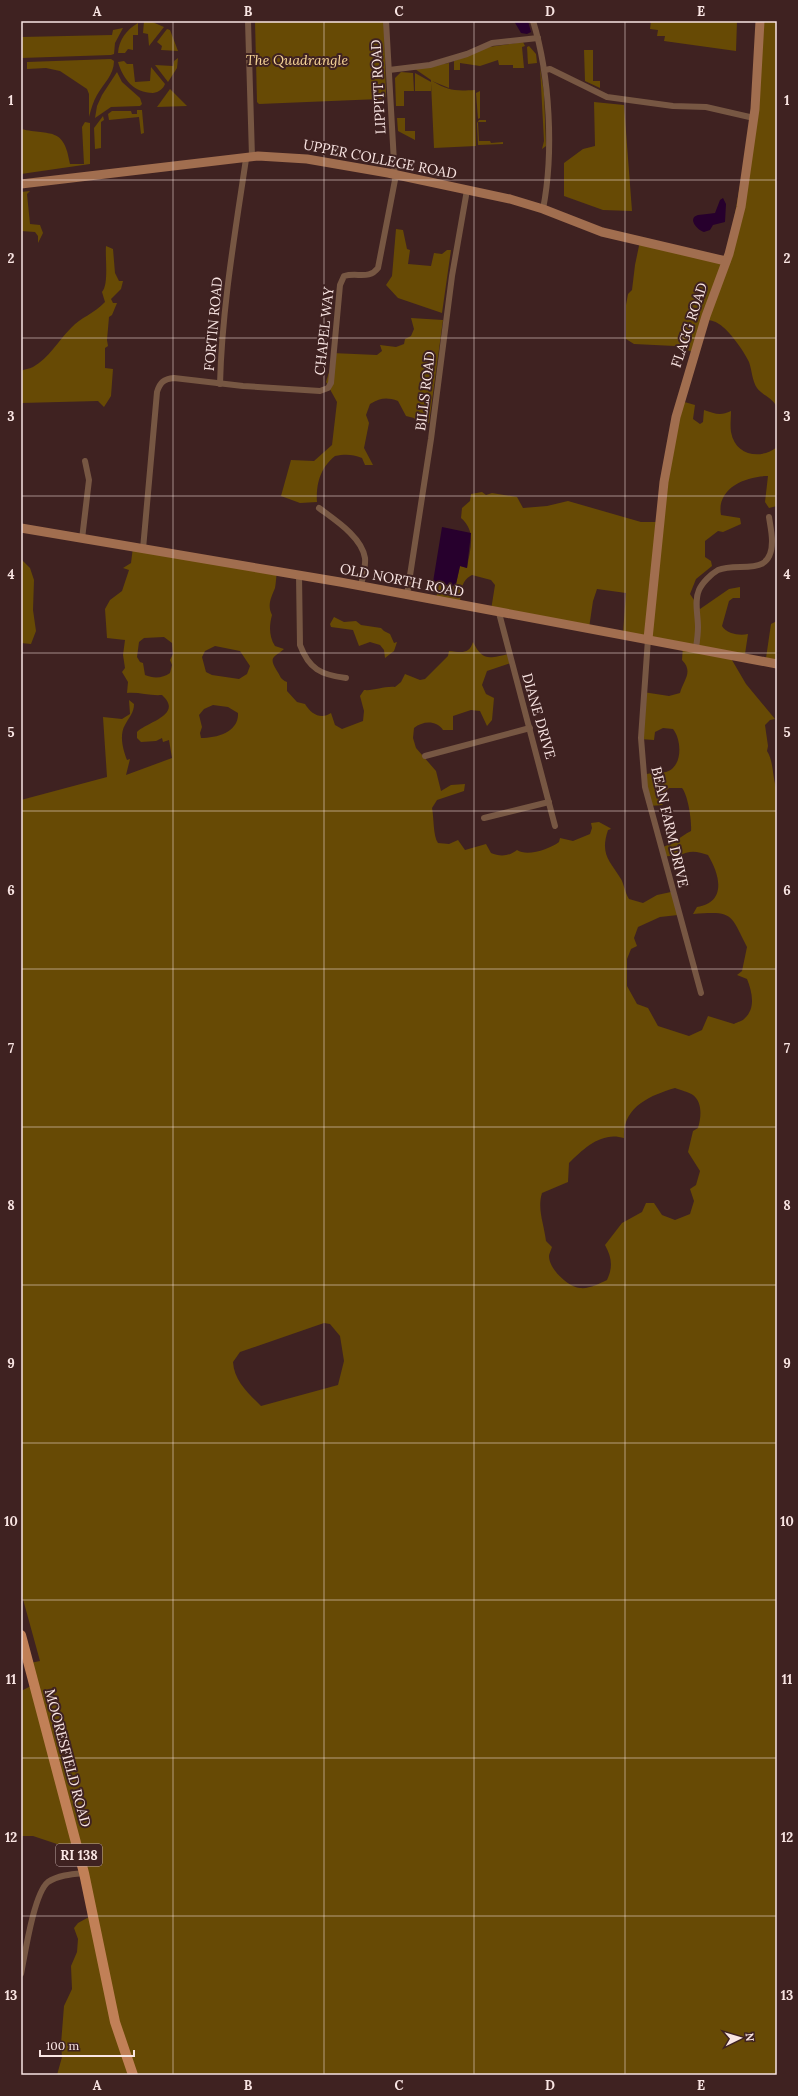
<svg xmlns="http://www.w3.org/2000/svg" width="798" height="2096" font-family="Lora,serif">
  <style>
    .green { fill: #674a05; fill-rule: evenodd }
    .water { fill: #27002d }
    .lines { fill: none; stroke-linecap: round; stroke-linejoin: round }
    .street { stroke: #775743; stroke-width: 6 }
    .secondary { stroke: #a16e4f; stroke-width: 9 }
    .primary { stroke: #c18057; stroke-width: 10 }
    .grid { fill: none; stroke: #f9e5e3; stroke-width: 1; stroke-opacity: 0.55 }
    .labels { text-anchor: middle; stroke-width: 4; stroke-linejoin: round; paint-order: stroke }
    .shield { fill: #3f2221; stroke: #c1aaa9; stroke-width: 1 }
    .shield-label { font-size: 13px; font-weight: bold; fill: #f9e5e3 }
    .park-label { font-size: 14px; font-style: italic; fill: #f8d698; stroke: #3f2221 }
    .street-label { font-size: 14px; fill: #f9e5e3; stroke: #3f2221 }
    .neatline { fill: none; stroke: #f9e5e3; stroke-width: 1.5 }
    .grid-label { font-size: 13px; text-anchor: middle; font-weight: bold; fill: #f9e5e3 }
  </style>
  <rect width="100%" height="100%" fill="#3f2221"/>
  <g class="green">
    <polygon points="144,21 150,21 164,27 149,46 148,34 143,33"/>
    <polygon points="255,21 384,21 386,97 380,99 259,104 257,102"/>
    <polygon points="651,21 737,21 736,51 664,41 665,36 657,36 658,30 650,29"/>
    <path d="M758,21H777V407C772,397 763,396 757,388C752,381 752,370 749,362C744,351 729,330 719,324C715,321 709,320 704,319L693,352L675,346L634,344L626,339V305L628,294L632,290L635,265L640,241L724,260L728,252L750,130Z"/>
    <path d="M138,23V35H133V50L128,49L125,53H118C119,40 126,30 138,23Z"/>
    <polygon points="123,28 115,43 114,54 111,55 21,58 21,37 112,35 113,30"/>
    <polygon points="167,29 170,30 178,51 161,50 162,46 157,42"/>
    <polygon points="523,42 525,46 522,47 524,68 513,68 513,65 499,65 498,60 480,66 460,63 460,70 454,70 454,61 489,47"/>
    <polygon points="529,46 536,54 537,63 528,64 527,47"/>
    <polygon points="584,50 593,50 593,81 600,81 600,88 585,81"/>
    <polygon points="178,58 177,68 168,82 155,65 173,66 174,61"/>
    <path d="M111,59L114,61C114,75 103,84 97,95C93,102 91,109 89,117V94L87,89L60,71L46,68L27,69V62Z"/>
    <path d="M124,61L127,64H133L135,82L150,81L151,67L165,84C163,89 159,92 153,93C134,93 123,79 118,62Z"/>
    <path d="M449,63V88L432,81C449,91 455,91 475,90L476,146L434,148L431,83V91H415V73L431,82V80L415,69Z"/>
    <polygon points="540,67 544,93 546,146 542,149 544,141"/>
    <polygon points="117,72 122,82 140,98 142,104 140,106 111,107 95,118 97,106 102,95"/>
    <polygon points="401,72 413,73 414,91 404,91 404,106 396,106 395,78"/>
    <polygon points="170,89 187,106 157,107"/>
    <polygon points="480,91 480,118 478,119 476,93"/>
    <polygon points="594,102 624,105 632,211 603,210 564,196 564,163 583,149 595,146"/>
    <polygon points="137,110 142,110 144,133 141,134 139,117 109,120 108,114 112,111 131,111 132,114 137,114"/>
    <polygon points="103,116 104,120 101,122 101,148 95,149 94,128"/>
    <polygon points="397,118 405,118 405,131 415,131 415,140 398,131"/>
    <polygon points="479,120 486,120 486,122 478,122 479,141 490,141 491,143 503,142 503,144 478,145 477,123"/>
    <path d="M85,122L90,123V164L21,174V129C51,136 64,126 70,164H84L82,127Z"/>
    <polygon points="30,191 27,194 30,224 40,225 43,233 38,243 38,236 35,232 21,231 21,192"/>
    <polygon points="396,229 403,230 407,249 410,250 408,264 431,266 434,253 442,254 447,250 451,250 442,313 398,298 386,285 392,276"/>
    <path d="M106,246L113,249L115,273L119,281H123L121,289L111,299L113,303H117L112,315L109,317L107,340L108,346L105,348V368L113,369L111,396L104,407L98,401L21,403V371C25,369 29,369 33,367C49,358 58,341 71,328C81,317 94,314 105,302L102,292C109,284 105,258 106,246Z"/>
    <path d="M411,318L443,320L429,423L417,422L414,418L406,416L398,401C386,397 381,398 370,404L366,415L369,423L364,448L373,465H365L362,458C352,454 345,454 335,456C320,468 316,484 317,502L300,503L281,496L291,460L314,461L332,445L337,402L326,382L330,369L332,353L377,355L382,351L380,345L396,347L404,344L405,339L411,336L414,329Z"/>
    <path d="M681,401L695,405L693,419L700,424L703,422L704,410C715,414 721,416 731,411C731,417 730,426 731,432C735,456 761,460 777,447V506L769,508L765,502L768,476C746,476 716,488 721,515L740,518L741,524L723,532L718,531L705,541V557L711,561L712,566L696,579L690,594L700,609L729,589L740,587V598H733L729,601L722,626C727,634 740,636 748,634L745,654L729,655L746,684L775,719L770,720L765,725L768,746L767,751C774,762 772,777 777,790V2075H57L62,2057L61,2044L64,2006L72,1989L71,1966L77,1952L78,1939L74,1928L78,1923L89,1917L75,1850L33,1836H21V1691L31,1686L25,1664L40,1661L21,1592V800L107,777L103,717L122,719L130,714L129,700L134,704C134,713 129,717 125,725C119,735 123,750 127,760L130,759L126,775L172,758L169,740L163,742L162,738L156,741L141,742L137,738V732C147,722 184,715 162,695C150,696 139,692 127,693L128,682L122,672L125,668L123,655L125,640L107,638L105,609L110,600L122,591L129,570L123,568L131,563L133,547L277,572C276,577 276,583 275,588C271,598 267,605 272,615C269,626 269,637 275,646L284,649C274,658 268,656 277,671C281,677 280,679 287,682V691L297,702L305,704C311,714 321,720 331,713L335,725L342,729L363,721L364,711L360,696L364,690C374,691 384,686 395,687L401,682L405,674L420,680L425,679L448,656L449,651C461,652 469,655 473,642C483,662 489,658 509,654L511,663L487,671L482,685L486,694L494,698L492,720L487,726L480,711L471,710L453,716V730H443C436,720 423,721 414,728L413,738L416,748L436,771L441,791L451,785L465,784L464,791L437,800L432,808C434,818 433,836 438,843L449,844L458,840L465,850L486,844L491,853C500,857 510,856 517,850C527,857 550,849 559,842L560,838L573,841L590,834L592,828L591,823L599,822L610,828L611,829L608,830C600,854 609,860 621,879C624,884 625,893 629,899L643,903L657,895L671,892L678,915L660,917L638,927L634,938L637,946L631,949L627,959V986L637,1004L648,1008L658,1026L689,1036L702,1030L708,1016L734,1024C737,1022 743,1021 745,1018C756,1008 752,991 747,979L737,975L742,971L747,947C730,913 733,911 693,914L697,907C727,902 720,875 708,855C697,851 689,850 679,856L676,855L663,857L660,848C674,844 679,837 691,831C692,821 688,795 682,788H669L663,793L661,803L663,805L649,806L644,775C651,772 659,774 666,772C683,767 682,740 673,729L663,728L655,732L654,740L640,739L643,692L669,696L680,693C683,681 694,672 682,660L683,646L623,633L626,593L597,589L593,601L589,628L491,610L495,585L491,580L472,575C460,581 461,593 460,605L436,598L439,585L453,586L456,584L460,566L467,568C470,549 477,532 461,518L462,508L470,501L471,494L482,492L486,495L492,493L517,497L523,508L547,506L568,501L641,522H658ZM164,637L172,643L173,654L170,660L172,665L170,673C163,678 154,679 145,675L143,663L140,662L137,657L139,642L144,638ZM215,646L240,651L250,666L247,674L239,679L212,675L206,672L202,657L205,651ZM213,705L228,707L238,713C239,732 217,738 201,738L200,733L202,727L199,715L204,709ZM675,1088C680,1090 689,1092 693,1095C703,1103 701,1118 698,1128L693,1131L688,1152L700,1171L696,1185L690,1189L694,1201L690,1214L675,1220L662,1215L654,1203H646L642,1212L622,1223L605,1245C612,1258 613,1267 607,1280C598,1284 590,1289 580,1288C568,1287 549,1269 549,1256C549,1254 551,1250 552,1247L546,1241C544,1224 537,1209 542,1193L568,1182L569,1163C584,1148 602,1131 624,1138C622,1107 651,1095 675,1088ZM324,1323L330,1324L340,1336L344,1361L338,1385L261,1406C249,1394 234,1381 233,1362L240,1352Z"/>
    <polygon points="21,559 30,568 34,580 33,610 36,631 31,644 21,643"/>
    <polygon points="334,617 344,622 356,621 361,625 381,628 384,631 390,634 394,643 397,642 394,651 385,658 384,650 380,645 370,642 359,646 353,630 331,627 330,624"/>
    <polygon points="777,621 777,663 766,658 771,624"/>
  </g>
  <g class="water">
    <polygon points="514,21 528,21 531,32 527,34 521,33"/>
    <path d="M723,198L726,204L725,222L713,225L710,230L704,232C697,230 687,218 698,215C704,214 710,214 715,213L720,200Z"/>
    <polygon points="442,527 471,533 467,568 460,566 456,584 453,586 433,582"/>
  </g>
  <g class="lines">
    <g class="street">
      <polyline points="248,21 252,157"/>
      <path d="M533,21C550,76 554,153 543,209"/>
      <polyline points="389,70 430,65 467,54 492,43 538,38"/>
      <polyline points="545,70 550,69 607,97 673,106 706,107 754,118"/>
      <path d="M220,384C222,308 235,233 246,159"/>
      <path d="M319,508C335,520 362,537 365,558C366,567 362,578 361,587"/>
      <polyline points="82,539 89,480 85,461"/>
      <path d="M143,549L157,392C160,382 164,379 174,378L243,386L320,391L328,388L331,383L340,285L344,276C357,272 369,280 378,268L395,180L386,21"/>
      <path d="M299,575L300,645C309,669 321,675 346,678"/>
      <polyline points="407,595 431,439 452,276 467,190"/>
      <polyline points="499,613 555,826"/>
      <polyline points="648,639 641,738 645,787 701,993"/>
      <path d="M696,648C697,641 698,634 698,627C698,615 694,601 699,590C702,583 711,574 718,570C738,561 772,579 772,541C772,533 770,524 769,517"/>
      <polyline points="425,756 530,728"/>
      <polyline points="484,818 549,802"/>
      <path d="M21,1974C25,1954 34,1893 48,1882C58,1875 73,1874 84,1873"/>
    </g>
    <g class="secondary">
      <polyline points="21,184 258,156 307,159 388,173 510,199 543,209 602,232 726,261"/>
      <polyline points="21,528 340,582 777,664"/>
      <polyline points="648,639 664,482 676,417 706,316 729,254 741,207 755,109 760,21"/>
    </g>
    <polyline class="primary" points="21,1635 84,1873 115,2022 133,2075"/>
  </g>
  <path class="grid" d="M173,21V2075M324,21V2075M474,21V2075M625,21V2075M21,180H777M21,338H777M21,496H777M21,653H777M21,811H777M21,969H777M21,1127H777M21,1285H777M21,1443H777M21,1600H777M21,1758H777M21,1916H777"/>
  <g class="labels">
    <rect class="shield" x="56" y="1844" width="46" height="22" rx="3"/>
    <g class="shield-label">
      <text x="79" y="1860">RI 138</text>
    </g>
    <g class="park-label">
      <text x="297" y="65">The Quadrangle</text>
    </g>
    <g class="street-label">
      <text transform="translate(378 87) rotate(-93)" y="5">LIPPITT ROAD</text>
      <text transform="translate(380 159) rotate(11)" y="5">UPPER COLLEGE ROAD</text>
      <text transform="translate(213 324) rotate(-85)" y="5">FORTIN ROAD</text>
      <text transform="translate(689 325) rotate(-72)" y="5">FLAGG ROAD</text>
      <text transform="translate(324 331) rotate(-84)" y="5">CHAPEL WAY</text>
      <text transform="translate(425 391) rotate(-83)" y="5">BILLS ROAD</text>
      <text transform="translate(402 580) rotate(11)" y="5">OLD NORTH ROAD</text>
      <text transform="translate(539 716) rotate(74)" y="5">DIANE DRIVE</text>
      <text transform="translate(670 827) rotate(77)" y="5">BEAN FARM DRIVE</text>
      <text transform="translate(68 1758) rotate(75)" y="5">MOORESFIELD ROAD</text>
    </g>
  </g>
  <rect width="798" height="2096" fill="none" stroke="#3f2221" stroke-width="44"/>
  <g transform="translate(740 2038) rotate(85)" stroke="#3f2221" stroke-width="3" paint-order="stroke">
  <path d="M0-3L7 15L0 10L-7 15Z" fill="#f9e5e3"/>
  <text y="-6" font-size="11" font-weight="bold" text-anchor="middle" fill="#f9e5e3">N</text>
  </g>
  <path d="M40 2050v6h94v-6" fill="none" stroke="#f9e5e3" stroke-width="2"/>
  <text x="46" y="2050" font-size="12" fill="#f9e5e3" stroke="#3f2221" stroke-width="3" paint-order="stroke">100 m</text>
  <rect x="22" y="22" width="754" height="2052" class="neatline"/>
  <g class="grid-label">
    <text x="97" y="16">A</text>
    <text x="248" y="16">B</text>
    <text x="399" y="16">C</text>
    <text x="550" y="16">D</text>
    <text x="701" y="16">E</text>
    <text x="11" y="105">1</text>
    <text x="787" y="105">1</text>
    <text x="11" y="263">2</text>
    <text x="787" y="263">2</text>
    <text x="11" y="421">3</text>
    <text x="787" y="421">3</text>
    <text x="11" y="579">4</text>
    <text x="787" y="579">4</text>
    <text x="11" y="737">5</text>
    <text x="787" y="737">5</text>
    <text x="11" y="895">6</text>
    <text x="787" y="895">6</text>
    <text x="11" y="1053">7</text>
    <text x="787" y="1053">7</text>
    <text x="11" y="1210">8</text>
    <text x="787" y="1210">8</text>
    <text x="11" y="1368">9</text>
    <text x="787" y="1368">9</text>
    <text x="11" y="1526">10</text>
    <text x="787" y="1526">10</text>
    <text x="11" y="1684">11</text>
    <text x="787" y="1684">11</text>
    <text x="11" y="1842">12</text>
    <text x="787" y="1842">12</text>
    <text x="11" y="2000">13</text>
    <text x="787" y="2000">13</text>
    <text x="97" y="2090">A</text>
    <text x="248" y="2090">B</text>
    <text x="399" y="2090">C</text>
    <text x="550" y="2090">D</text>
    <text x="701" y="2090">E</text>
  </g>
</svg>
